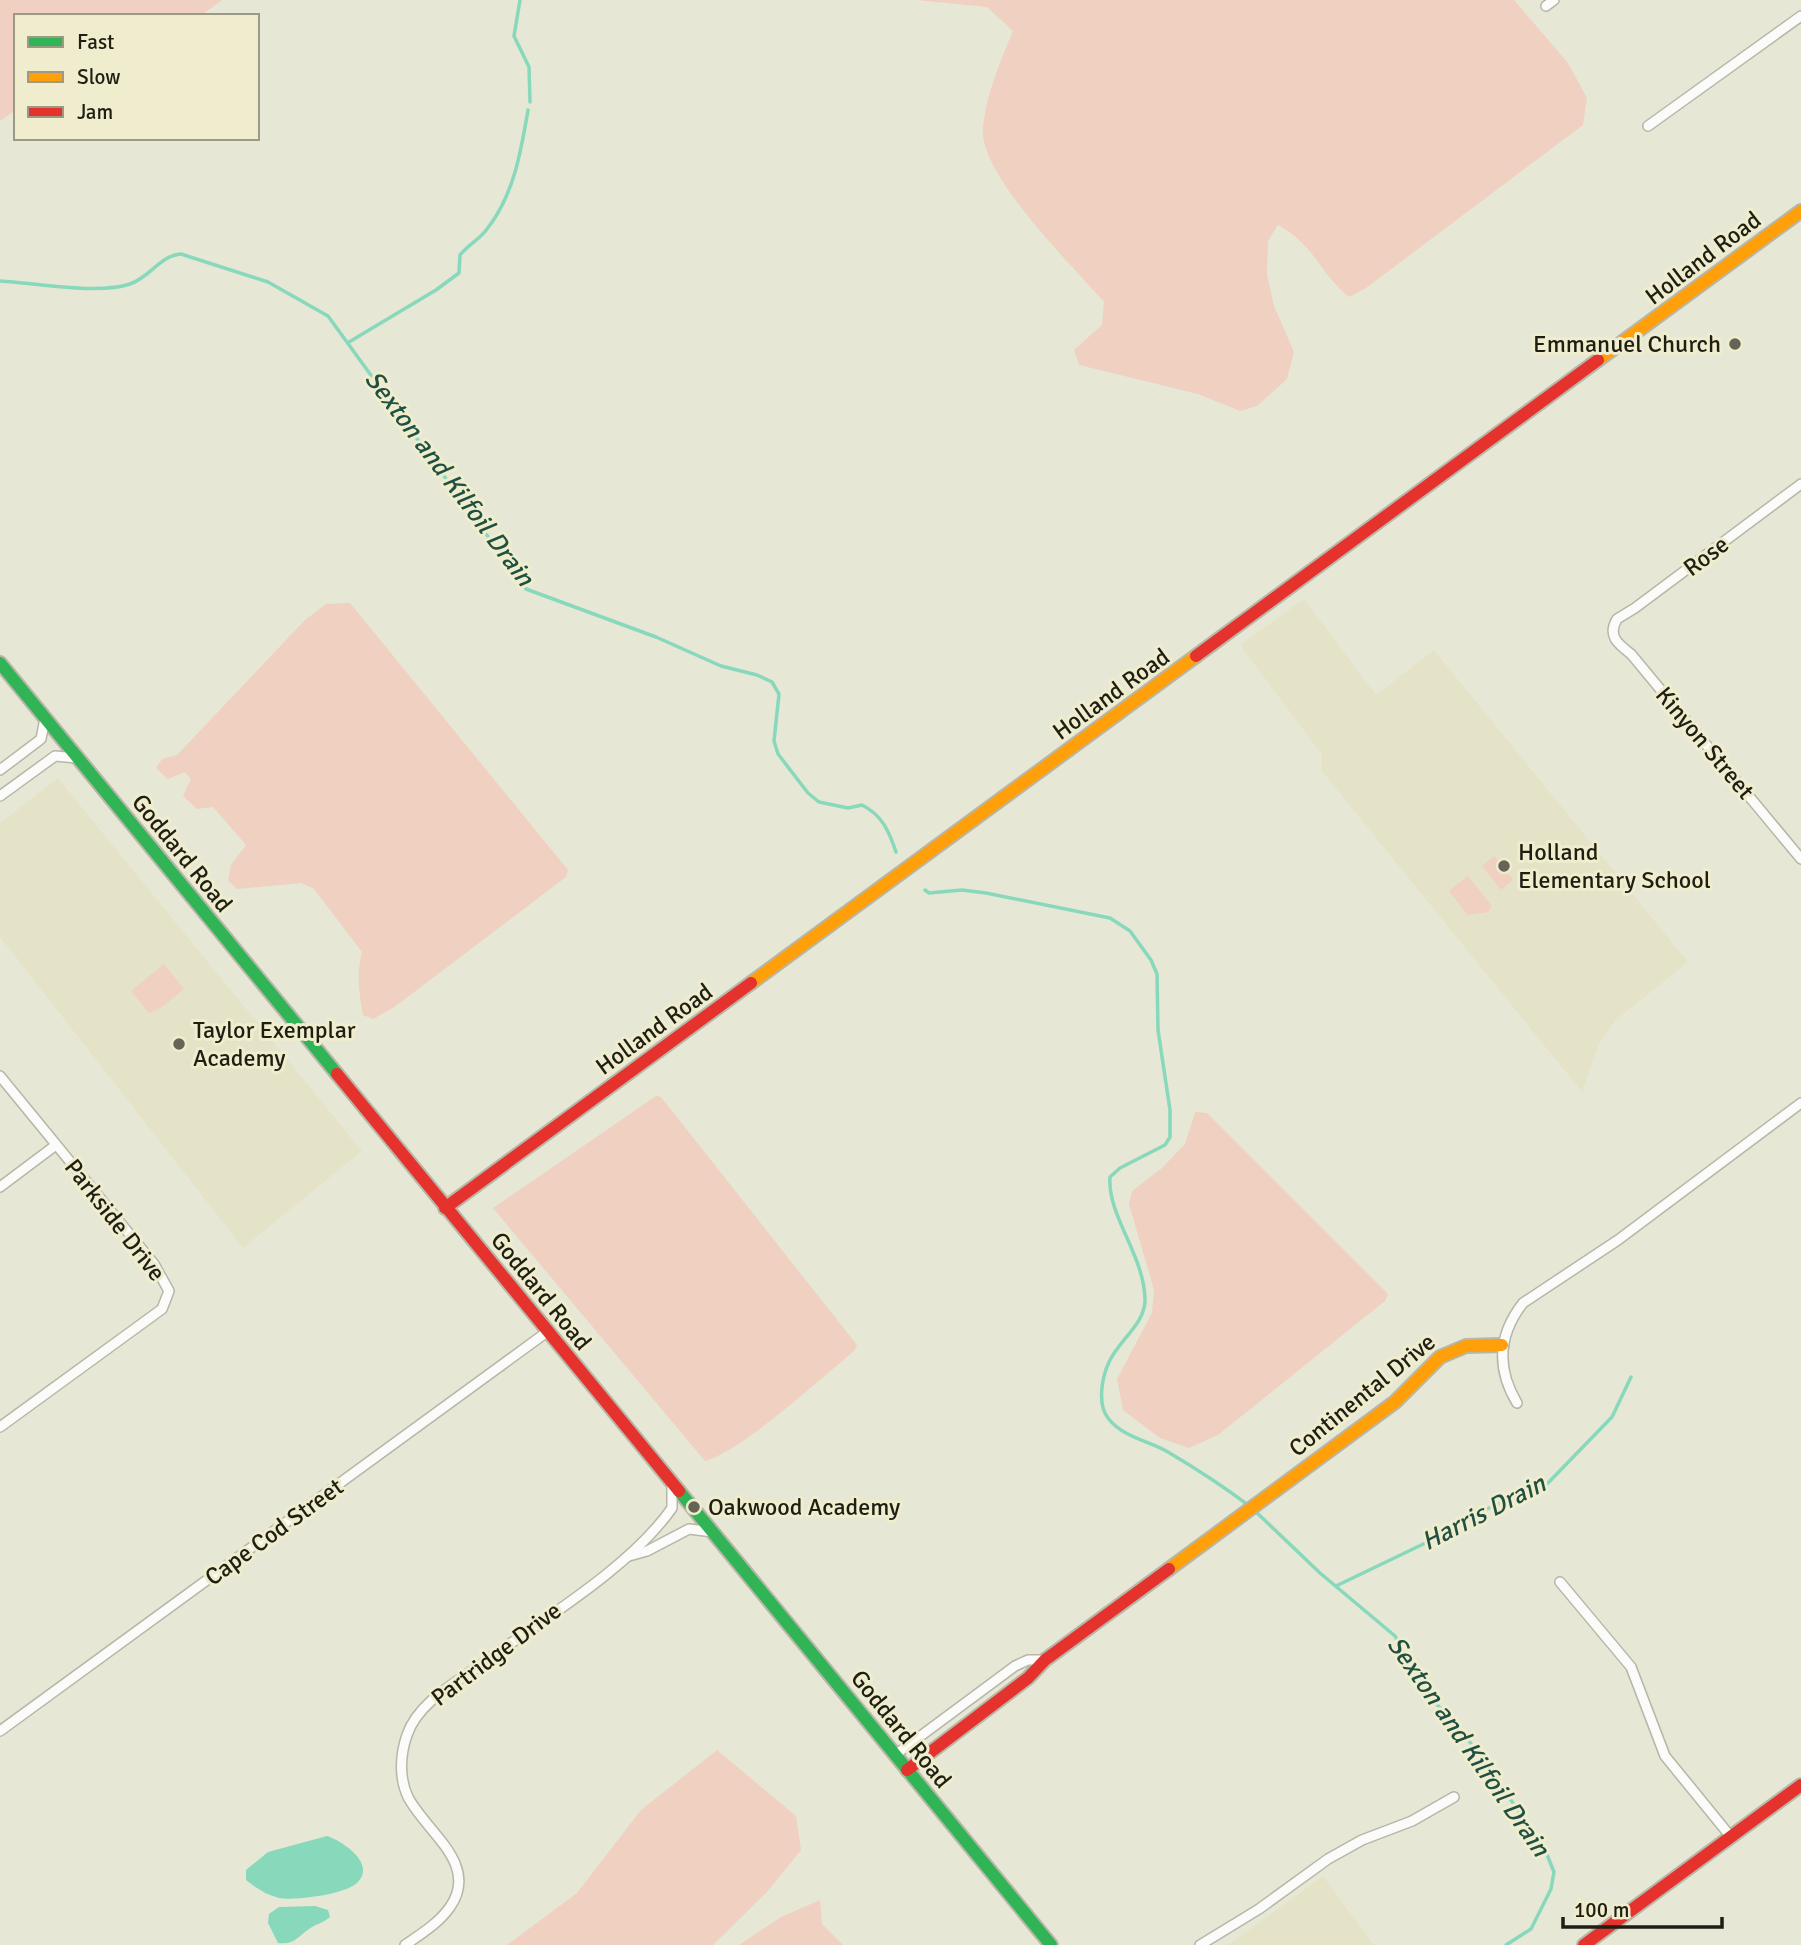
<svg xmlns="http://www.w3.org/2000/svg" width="1801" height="1945" font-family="Signika,sans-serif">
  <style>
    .built { fill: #e5e3c7 }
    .green { fill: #f0d0c1 }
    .water { fill: #88d8bb }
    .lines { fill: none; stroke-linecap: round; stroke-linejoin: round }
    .stream { stroke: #88d8bb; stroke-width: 3.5 }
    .street-casing { stroke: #b7b6a8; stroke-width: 12 }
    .fast-casing { stroke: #b7b6a8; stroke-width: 16 }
    .slow-casing { stroke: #b7b6a8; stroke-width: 16 }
    .jam-casing { stroke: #b7b6a8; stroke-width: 16 }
    .street { stroke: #fbfbf9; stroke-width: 9 }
    .fast { stroke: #30b455; stroke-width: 12 }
    .slow { stroke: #ff9f0a; stroke-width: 12 }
    .jam { stroke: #e5322d; stroke-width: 12 }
    .poi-dot { fill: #656457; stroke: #efedce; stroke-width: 2.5 }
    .labels { text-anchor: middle; stroke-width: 6; stroke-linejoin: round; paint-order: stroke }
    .street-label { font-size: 24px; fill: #1f1e13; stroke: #efedce }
    .poi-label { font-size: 24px; fill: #1f1e13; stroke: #efedce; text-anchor: start }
    .water-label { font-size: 26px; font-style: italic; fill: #1f5042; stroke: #efedce }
  </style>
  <rect width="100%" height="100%" fill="#e7e7d6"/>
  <g class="built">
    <polygon points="1304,599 1376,695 1434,650 1688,962 1616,1020 1599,1044 1582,1092 1321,770 1322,755 1240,645"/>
    <polygon points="58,778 362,1151 243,1248 0,937 0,823"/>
    <polygon points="1323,1876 1374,1945 1228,1945"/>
  </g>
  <g class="green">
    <polygon points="0,0 222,0 200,16 16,16 16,110 0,121"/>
    <path d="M916,0H1514L1568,63L1587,98L1583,125L1366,288L1349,297C1319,273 1315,245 1278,225L1268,241L1267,274L1274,306L1294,352L1287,379L1257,406L1240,411L1198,394L1079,365L1074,350L1102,325L1104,302C1073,266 978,174 983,128C986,94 1000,62 1013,31L987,7Z"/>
    <path d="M350,603L568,870L566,877L393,1008L373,1019L363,1015C359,992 356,974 362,952L314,889L301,883L237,889L228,880L231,865L246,845L213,807L197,809L183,796L191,779L185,772L168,779L156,768L162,759L177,755L305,620L326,604Z"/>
    <polygon points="1494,856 1513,880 1501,890 1482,866"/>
    <polygon points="1468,876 1492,906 1488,912 1468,915 1449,891"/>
    <polygon points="164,964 184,989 162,1007 149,1013 131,991"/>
    <path d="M656,1096L661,1097L857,1345L854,1351C820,1379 742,1451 705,1461L493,1208Z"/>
    <polygon points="1195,1112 1207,1113 1388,1294 1385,1301 1218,1435 1189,1448 1160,1438 1123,1410 1117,1379 1152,1313 1154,1290 1129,1204 1132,1191 1162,1168 1185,1144"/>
    <polygon points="717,1750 796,1816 801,1850 767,1892 713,1945 507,1945 577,1893 641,1810"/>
    <polygon points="820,1900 822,1924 843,1945 739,1945 781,1917"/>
  </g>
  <g class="water">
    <path d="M327,1836C342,1841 376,1863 358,1882C348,1894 295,1901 279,1898C266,1895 256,1888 246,1880V1870L268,1852Z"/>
    <path d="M315,1906L328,1910L330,1917C323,1923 316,1924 309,1929C297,1937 295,1945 278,1943L268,1923L269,1914L279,1907Z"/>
  </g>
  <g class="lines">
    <g class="stream">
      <polyline points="520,0 514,36 529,67 530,102"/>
      <path d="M0,281C36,283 97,295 130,284C149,278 161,255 181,254L268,282L328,316L526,589L656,637L721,666L757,675L772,682L779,694L774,741L778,754L808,793L819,802L848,808L862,805C882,815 889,831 896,852"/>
      <path d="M349,342L436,290L459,273L460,255C468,245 480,239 487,229C514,195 521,151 528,110"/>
      <path d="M925,890L929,893L962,890L986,893L1110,918L1130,931L1151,960L1157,974L1158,1030L1170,1110V1137L1165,1145L1120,1168L1110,1177C1107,1215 1144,1255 1145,1299C1146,1323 1119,1340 1109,1362C1102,1377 1097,1404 1108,1418C1122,1437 1149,1441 1168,1452C1195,1468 1223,1486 1248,1505"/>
      <polyline points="1254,1510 1320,1573 1395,1636 1427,1694 1462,1731 1544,1847 1554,1872 1551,1889 1531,1929 1506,1945"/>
      <polyline points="1336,1586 1440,1536 1482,1511 1547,1484 1612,1417 1631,1377"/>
    </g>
    <defs>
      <g id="street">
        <polyline points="1546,6 1554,0"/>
        <polyline points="1648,126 1801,16"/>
        <path d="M1801,484L1635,608L1617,619C1607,636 1618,644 1631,654L1801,859"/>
        <polyline points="0,770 41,739 45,718"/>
        <polyline points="0,796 55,756 77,758"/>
        <polyline points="0,1076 154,1264 169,1291 162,1309 0,1427"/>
        <polyline points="0,1187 56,1145"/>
        <path d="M1517,1403C1496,1368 1498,1335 1523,1303L1618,1240L1801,1103"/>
        <polyline points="629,1556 647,1551 689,1529 713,1532"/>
        <polyline points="1560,1582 1631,1667 1665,1756 1731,1837"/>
        <polyline points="0,1731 547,1332"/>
        <polyline points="895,1755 1015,1666 1028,1660 1045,1660"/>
        <path d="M405,1945C421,1934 439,1923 450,1907C480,1864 426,1832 408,1797C399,1778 400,1755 407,1735C418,1702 457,1682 483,1663C543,1619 630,1568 672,1508V1483"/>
        <polyline points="1200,1945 1259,1909 1328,1859 1362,1840 1412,1821 1454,1797"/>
      </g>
      <g id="fast">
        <polyline points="0,663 337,1074"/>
        <polyline points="679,1491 1051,1945"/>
      </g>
      <g id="slow">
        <polyline points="1598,360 1801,211"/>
        <polyline points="751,983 1196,656"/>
        <polyline points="1169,1569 1395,1402 1440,1357 1466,1346 1502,1345"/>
      </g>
      <g id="jam">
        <polyline points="1196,656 1598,360"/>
        <polyline points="337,1074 679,1491"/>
        <polyline points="445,1208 751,983"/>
        <polyline points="907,1770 1028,1678 1045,1660 1169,1569"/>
        <polyline points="1584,1945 1801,1785"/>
      </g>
    </defs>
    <use href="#street" class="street-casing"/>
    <use href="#fast" class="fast-casing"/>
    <use href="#slow" class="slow-casing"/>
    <use href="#jam" class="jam-casing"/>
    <use href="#street" class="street"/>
    <use href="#fast" class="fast"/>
    <use href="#slow" class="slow"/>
    <use href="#jam" class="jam"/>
  </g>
  <g class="poi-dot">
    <circle cx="1735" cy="344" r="7"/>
    <circle cx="1504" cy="866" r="7"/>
    <circle cx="179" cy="1044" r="7"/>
    <circle cx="694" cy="1507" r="7"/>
  </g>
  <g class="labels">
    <g class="street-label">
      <text transform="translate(1703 258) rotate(-37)" y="8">Holland Road</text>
      <text transform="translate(1706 556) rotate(-37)" y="8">Rose</text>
      <text transform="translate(1111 694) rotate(-36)" y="8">Holland Road</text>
      <text transform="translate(1705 743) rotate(50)" y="8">Kinyon Street</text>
      <text transform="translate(182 853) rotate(51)" y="8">Goddard Road</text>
      <text transform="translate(654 1029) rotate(-36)" y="8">Holland Road</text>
      <text transform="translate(115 1220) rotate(52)" y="8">Parkside Drive</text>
      <text transform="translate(541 1291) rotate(51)" y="8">Goddard Road</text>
      <text transform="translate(1362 1395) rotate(-39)" y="8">Continental Drive</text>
      <text transform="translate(274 1532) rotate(-36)" y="8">Cape Cod Street</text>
      <text transform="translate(496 1654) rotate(-37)" y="8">Partridge Drive</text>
      <text transform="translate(901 1729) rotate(51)" y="8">Goddard Road</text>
    </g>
    <g class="poi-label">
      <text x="1721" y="352" text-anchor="end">Emmanuel Church</text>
      <text x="1518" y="860">Holland<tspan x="1518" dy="28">Elementary School</tspan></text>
      <text x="193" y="1038">Taylor Exemplar<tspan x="193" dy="28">Academy</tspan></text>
      <text x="708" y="1515">Oakwood Academy</text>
    </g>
    <g class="water-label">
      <text transform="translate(450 478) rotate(53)" y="9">Sexton and Kilfoil Drain</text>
      <text transform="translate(1483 1512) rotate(-27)" y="9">Harris Drain</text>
      <text transform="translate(1469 1746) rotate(55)" y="9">Sexton and Kilfoil Drain</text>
    </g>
  </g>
  <rect x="14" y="14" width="245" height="126" fill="#efedce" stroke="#9c9a83" stroke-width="2"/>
  <rect x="28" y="37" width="35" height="10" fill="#30b455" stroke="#9c9a83" stroke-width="2"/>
  <text x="77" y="49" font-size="21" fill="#1f1e13">Fast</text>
  <rect x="28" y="72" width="35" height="10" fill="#ff9f0a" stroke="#9c9a83" stroke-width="2"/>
  <text x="77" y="84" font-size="21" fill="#1f1e13">Slow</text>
  <rect x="28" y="107" width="35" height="10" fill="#e5322d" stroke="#9c9a83" stroke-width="2"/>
  <text x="77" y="119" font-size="21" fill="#1f1e13">Jam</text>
  <path d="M1563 1917v10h159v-10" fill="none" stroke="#1f1e13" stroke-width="3.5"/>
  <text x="1574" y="1917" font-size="21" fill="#1f1e13" stroke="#efedce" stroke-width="5" paint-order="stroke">100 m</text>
</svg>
